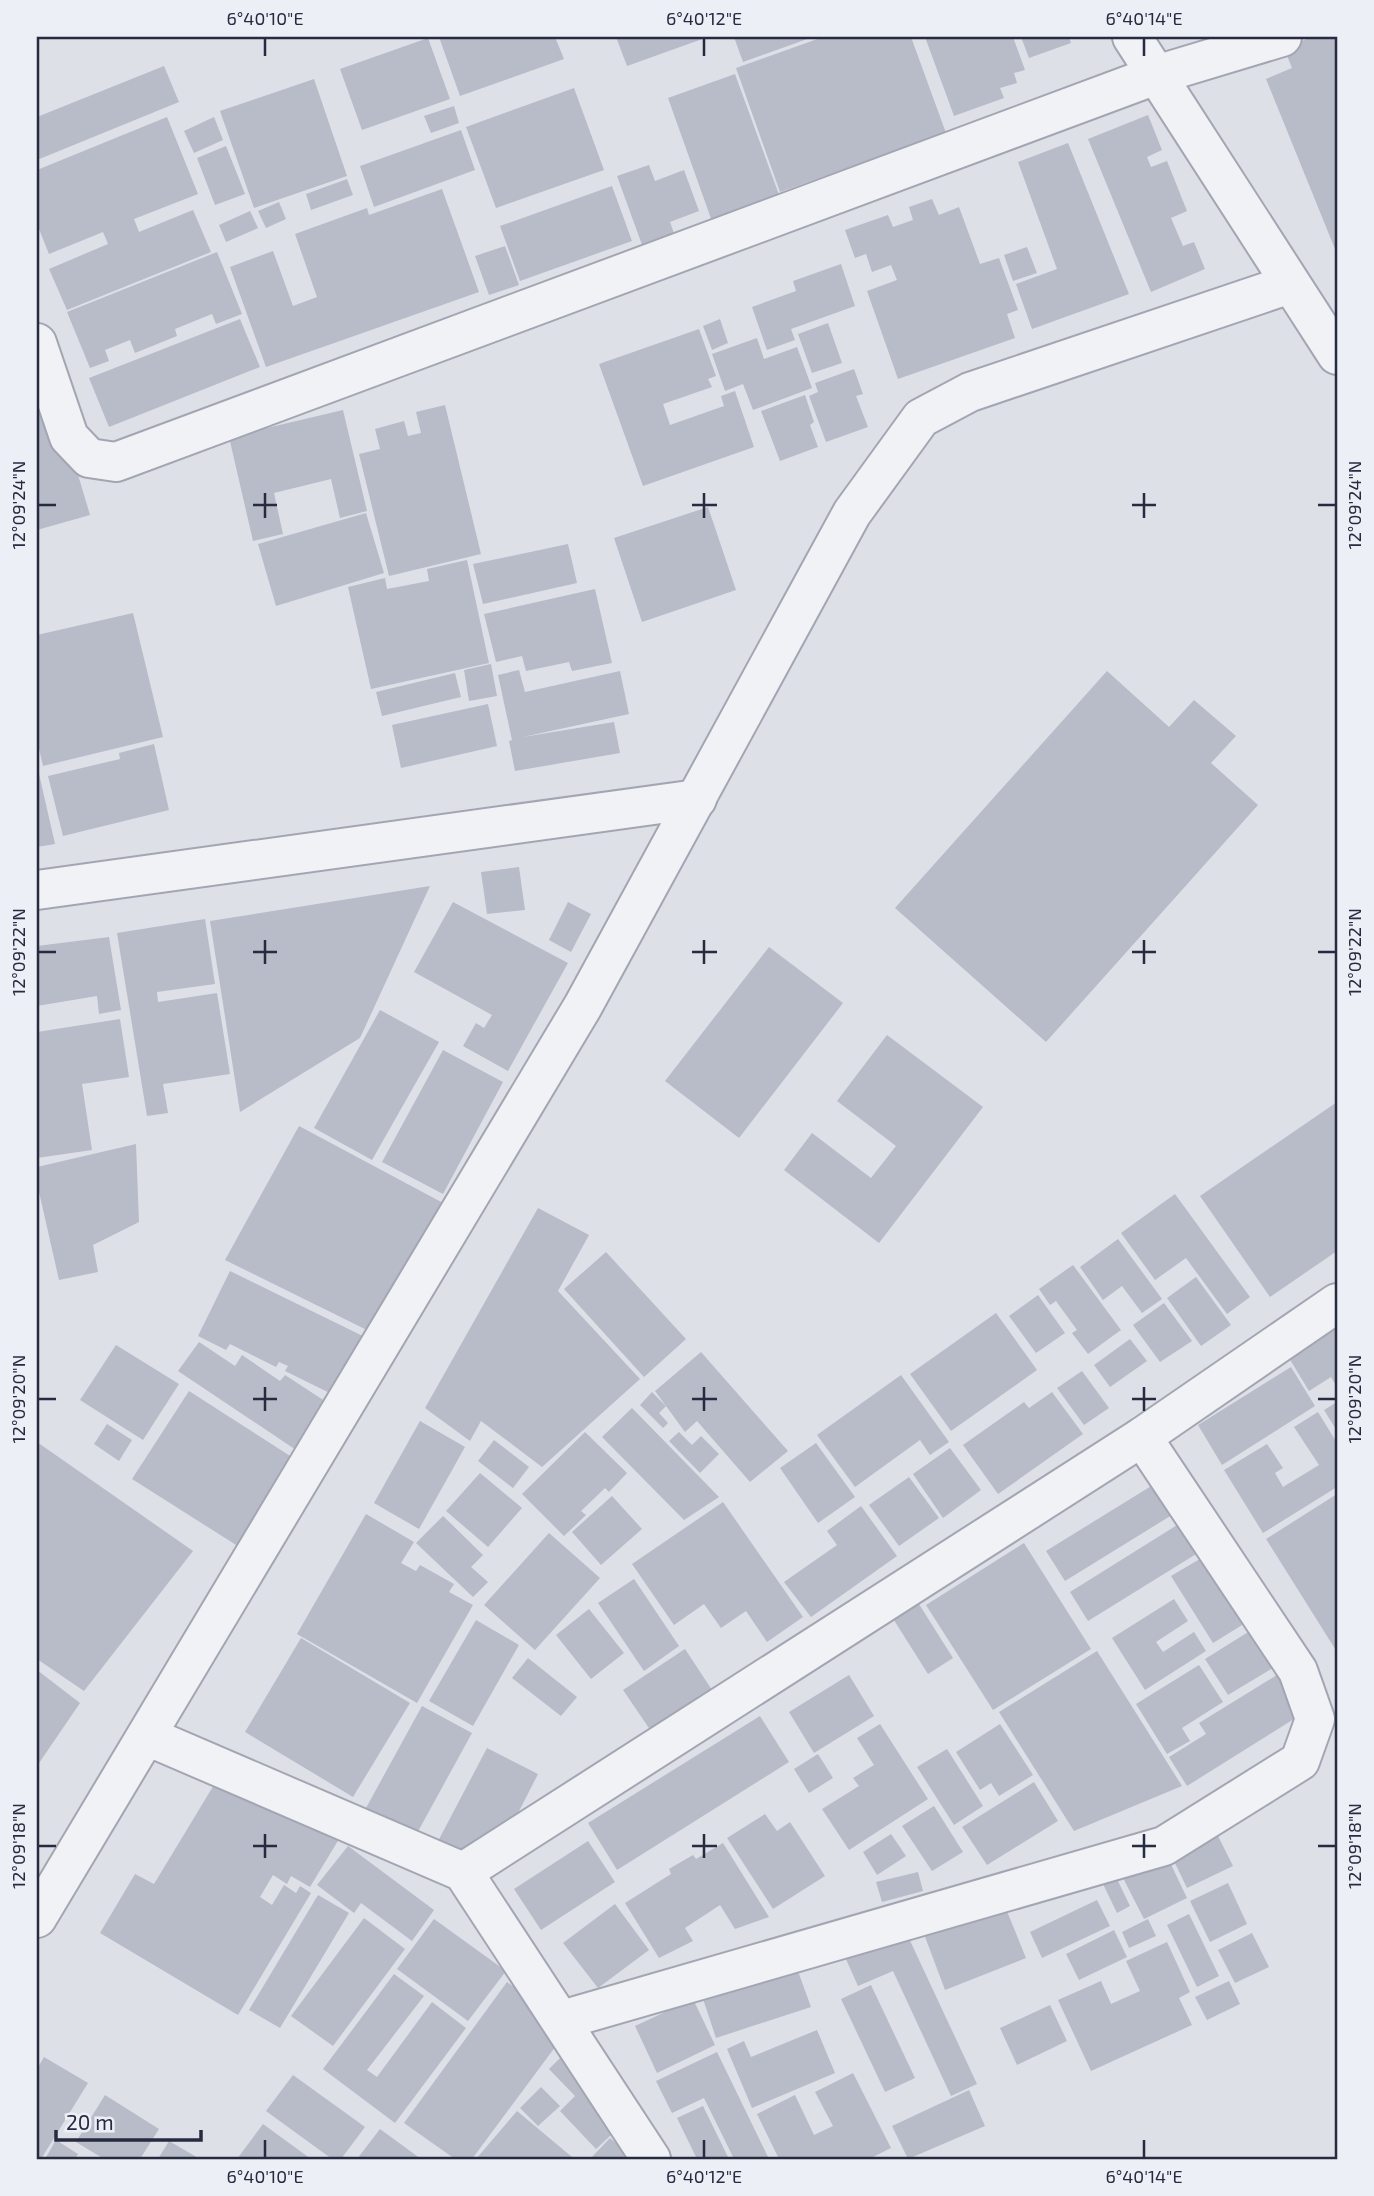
<svg xmlns="http://www.w3.org/2000/svg" width="1374" height="2196" font-family="'Exo 2',sans-serif">
  <style>
    .building { fill: #b8bbc8 }
    .lines { fill: none; stroke-linecap: round; stroke-linejoin: round }
    .minor-casing { stroke: #a3a6b2; stroke-width: 42 }
    .tertiary-casing { stroke: #a3a6b2; stroke-width: 42 }
    .minor { stroke: #f1f2f6; stroke-width: 38 }
    .tertiary { stroke: #f1f2f6; stroke-width: 38 }
    .ticks { fill: none; stroke: #272b40; stroke-width: 2.5 }
    .neatline { fill: none; stroke: #272b40; stroke-width: 2.5 }
    .ticks-label { font-size: 18px; text-anchor: middle; fill: #272b40 }
  </style>
  <rect width="100%" height="100%" fill="#dee0e8"/>
  <g class="building">
    <polygon points="439,37 555,37 564,59 460,96"/>
    <polygon points="616,37 708,37 627,66"/>
    <polygon points="734,37 813,37 743,62"/>
    <polygon points="823,37 911,37 946,133 780,192 736,68"/>
    <polygon points="925,37 1013,37 1025,70 1014,73 1017,83 1000,88 1004,98 954,116"/>
    <polygon points="1021,37 1069,37 1071,43 1029,58"/>
    <polygon points="1312,37 1337,37 1337,254 1266,79 1292,68 1284,48"/>
    <polygon points="428,38 450,99 362,130 340,69"/>
    <polygon points="164,66 179,102 37,160 37,117"/>
    <polygon points="735,74 782,203 714,227 668,98"/>
    <polygon points="314,79 347,176 254,208 220,111"/>
    <polygon points="574,88 604,170 496,208 466,127"/>
    <polygon points="454,106 459,123 431,133 424,116"/>
    <polygon points="1148,115 1162,150 1147,157 1151,167 1167,161 1187,211 1171,218 1183,246 1194,242 1205,269 1151,292 1088,139"/>
    <polygon points="167,117 198,194 134,219 139,232 193,210 211,252 67,310 49,269 108,244 103,232 49,254 37,224 37,170"/>
    <polygon points="214,117 223,140 194,153 184,131"/>
    <polygon points="461,130 475,170 374,207 360,166"/>
    <polygon points="1068,143 1129,294 1032,329 1016,284 1057,269 1018,162"/>
    <polygon points="226,146 245,194 215,205 197,158"/>
    <polygon points="649,165 655,181 684,170 699,211 670,222 677,242 645,253 617,176"/>
    <polygon points="347,179 353,195 311,210 306,194"/>
    <polygon points="612,186 632,241 520,281 500,226"/>
    <polygon points="442,189 479,292 266,367 230,267 273,251 293,306 317,297 295,234 367,208 369,215"/>
    <polygon points="932,199 939,215 959,207 980,264 999,258 1018,310 1007,314 1015,338 898,379 867,291 897,280 891,265 872,272 866,254 855,258 845,230 888,215 893,227 913,220 909,207"/>
    <polygon points="279,202 286,219 266,228 258,211"/>
    <polygon points="250,211 258,228 226,242 219,225"/>
    <polygon points="505,246 519,285 489,295 475,256"/>
    <polygon points="1027,247 1037,273 1013,281 1004,255"/>
    <polygon points="217,252 242,314 216,324 212,314 175,329 177,336 135,353 130,340 105,350 109,361 90,368 67,312"/>
    <polygon points="841,264 855,306 791,329 795,340 767,350 752,307 796,291 793,281"/>
    <polygon points="240,319 260,367 109,427 89,378"/>
    <polygon points="720,319 728,343 712,350 703,326"/>
    <polygon points="828,323 842,363 812,373 798,334"/>
    <polygon points="699,329 716,376 708,379 712,387 663,404 670,425 724,406 721,396 735,391 754,447 643,486 599,364"/>
    <polygon points="757,338 764,359 797,347 812,388 753,410 743,384 725,391 712,354"/>
    <polygon points="40,347 90,515 37,530 37,348"/>
    <polygon points="854,369 863,394 856,396 868,427 826,442 809,396 818,392 815,383"/>
    <polygon points="805,395 814,422 810,425 818,447 780,461 761,411"/>
    <polygon points="445,405 481,554 389,576 359,454 380,449 375,429 404,421 408,436 421,433 416,412"/>
    <polygon points="343,410 367,511 340,518 331,479 274,493 283,534 253,541 229,437"/>
    <polygon points="708,507 736,590 642,622 614,538"/>
    <polygon points="366,513 384,573 276,606 258,544"/>
    <polygon points="568,544 577,583 483,604 473,564"/>
    <polygon points="467,560 489,663 371,689 348,587 385,578 387,589 429,581 427,569"/>
    <polygon points="595,589 612,663 572,671 569,662 526,671 522,656 496,662 484,614"/>
    <polygon points="133,613 163,737 43,766 37,740 37,635"/>
    <polygon points="491,664 497,696 469,701 464,670"/>
    <polygon points="519,670 525,692 620,671 629,714 523,737 614,722 620,753 515,771 509,741 512,740 498,675"/>
    <polygon points="1107,671 1169,727 1194,700 1236,736 1211,763 1258,805 1046,1042 895,908"/>
    <polygon points="455,673 461,697 382,716 376,692"/>
    <polygon points="488,704 497,746 401,768 392,725"/>
    <polygon points="154,744 169,810 63,836 48,776 120,759 119,753"/>
    <polygon points="37,765 55,844 37,847"/>
    <polygon points="519,867 525,910 487,914 481,872"/>
    <polygon points="430,886 360,1038 240,1112 210,921"/>
    <polygon points="453,902 568,963 508,1071 463,1046 476,1023 484,1028 492,1015 414,972"/>
    <polygon points="568,902 591,914 571,952 549,940"/>
    <polygon points="205,919 215,984 157,992 158,1002 217,993 230,1074 163,1084 168,1113 147,1116 117,933"/>
    <polygon points="109,937 121,1010 99,1014 97,996 37,1006 37,946"/>
    <polygon points="769,947 843,1003 739,1138 665,1081"/>
    <polygon points="380,1010 439,1042 372,1160 314,1128"/>
    <polygon points="120,1019 129,1077 82,1084 92,1150 37,1158 37,1032"/>
    <polygon points="887,1035 983,1107 879,1243 784,1170 812,1133 871,1178 896,1146 837,1101"/>
    <polygon points="443,1050 503,1082 443,1194 382,1162"/>
    <polygon points="1337,1102 1337,1251 1270,1297 1200,1196"/>
    <polygon points="299,1126 445,1204 379,1336 225,1260"/>
    <polygon points="136,1144 139,1222 93,1245 98,1272 59,1280 37,1183 37,1167"/>
    <polygon points="1175,1194 1250,1297 1227,1314 1186,1258 1155,1280 1121,1233"/>
    <polygon points="538,1208 589,1235 558,1291 640,1379 542,1467 481,1421 470,1441 425,1408"/>
    <polygon points="1118,1239 1162,1299 1142,1313 1122,1286 1103,1300 1080,1267"/>
    <polygon points="606,1252 686,1339 644,1377 564,1289"/>
    <polygon points="1073,1265 1121,1330 1088,1354 1072,1333 1077,1330 1056,1301 1050,1305 1039,1289"/>
    <polygon points="230,1271 373,1341 344,1400 285,1371 288,1366 279,1362 276,1367 230,1344 226,1350 198,1336"/>
    <polygon points="1196,1277 1231,1325 1201,1346 1167,1298"/>
    <polygon points="1038,1295 1065,1333 1036,1353 1009,1316"/>
    <polygon points="1164,1303 1192,1341 1160,1362 1133,1325"/>
    <polygon points="996,1313 1037,1370 951,1431 910,1374"/>
    <polygon points="1337,1328 1337,1387 1331,1377 1309,1391 1289,1358"/>
    <polygon points="1130,1339 1147,1361 1110,1387 1094,1365"/>
    <polygon points="199,1342 235,1366 242,1355 280,1381 285,1375 334,1407 302,1454 178,1371"/>
    <polygon points="116,1345 179,1384 143,1440 80,1400"/>
    <polygon points="701,1352 788,1451 750,1482 697,1421 685,1432 655,1391"/>
    <polygon points="1291,1367 1315,1406 1222,1465 1198,1425"/>
    <polygon points="1082,1371 1109,1408 1084,1425 1057,1388"/>
    <polygon points="901,1375 949,1442 930,1455 920,1440 855,1487 817,1435"/>
    <polygon points="189,1391 301,1463 244,1550 132,1479"/>
    <polygon points="652,1392 666,1406 659,1413 668,1423 663,1428 640,1405"/>
    <polygon points="1052,1392 1083,1434 998,1494 963,1445 1024,1402 1029,1408"/>
    <polygon points="1337,1402 1337,1431 1324,1410"/>
    <polygon points="632,1408 719,1497 684,1520 602,1437"/>
    <polygon points="1318,1412 1337,1443 1337,1487 1263,1533 1224,1470 1267,1444 1283,1468 1275,1473 1283,1487 1319,1465 1294,1427"/>
    <polygon points="420,1421 465,1447 419,1529 374,1503"/>
    <polygon points="107,1424 132,1440 119,1461 94,1444"/>
    <polygon points="585,1432 627,1473 609,1492 605,1488 581,1511 586,1515 564,1536 522,1494"/>
    <polygon points="679,1432 692,1445 701,1436 719,1454 700,1473 669,1441"/>
    <polygon points="494,1440 529,1467 513,1488 478,1461"/>
    <polygon points="37,1442 193,1551 84,1691 37,1659"/>
    <polygon points="816,1443 855,1497 818,1523 780,1468"/>
    <polygon points="950,1448 981,1490 943,1518 913,1474"/>
    <polygon points="480,1473 522,1508 488,1547 446,1511"/>
    <polygon points="909,1477 939,1518 899,1546 869,1505"/>
    <polygon points="1161,1480 1180,1510 1065,1581 1046,1551"/>
    <polygon points="1337,1494 1337,1652 1266,1539"/>
    <polygon points="612,1496 642,1529 601,1565 572,1532"/>
    <polygon points="723,1502 803,1617 767,1642 746,1611 721,1628 704,1604 674,1625 632,1564"/>
    <polygon points="861,1506 897,1556 811,1617 784,1582 837,1545 827,1531"/>
    <polygon points="366,1514 414,1542 401,1563 416,1571 420,1565 454,1584 449,1592 473,1605 417,1703 297,1634"/>
    <polygon points="443,1516 483,1555 471,1567 488,1582 473,1597 416,1543"/>
    <polygon points="1182,1522 1201,1551 1088,1621 1070,1592"/>
    <polygon points="549,1533 600,1578 535,1650 484,1605"/>
    <polygon points="1024,1543 1091,1649 993,1710 926,1605"/>
    <polygon points="1205,1556 1247,1622 1213,1643 1171,1576"/>
    <polygon points="634,1579 679,1646 644,1671 598,1603"/>
    <polygon points="1174,1599 1188,1621 1156,1642 1163,1652 1194,1632 1206,1651 1145,1690 1112,1638"/>
    <polygon points="917,1601 953,1658 928,1674 892,1617"/>
    <polygon points="589,1609 624,1653 591,1679 556,1635"/>
    <polygon points="476,1620 519,1645 473,1726 429,1701"/>
    <polygon points="1253,1629 1276,1666 1228,1695 1205,1659"/>
    <polygon points="301,1638 410,1703 353,1797 245,1732"/>
    <polygon points="685,1649 712,1690 651,1731 623,1690"/>
    <polygon points="1097,1651 1182,1786 1074,1831 999,1712"/>
    <polygon points="528,1658 577,1697 561,1716 512,1678"/>
    <polygon points="1199,1665 1223,1702 1182,1728 1190,1741 1167,1754 1136,1704"/>
    <polygon points="37,1670 80,1703 37,1766"/>
    <polygon points="1285,1670 1310,1709 1187,1786 1169,1757 1206,1734 1199,1723"/>
    <polygon points="849,1675 874,1716 814,1753 789,1712"/>
    <polygon points="422,1706 472,1733 416,1835 366,1808"/>
    <polygon points="760,1716 789,1762 617,1870 588,1823"/>
    <polygon points="880,1724 928,1799 849,1850 822,1809 859,1786 853,1778 874,1765 857,1738"/>
    <polygon points="1000,1724 1033,1775 999,1796 991,1783 980,1790 956,1752"/>
    <polygon points="487,1748 538,1774 488,1872 436,1845"/>
    <polygon points="947,1749 983,1806 954,1825 917,1767"/>
    <polygon points="818,1754 833,1778 809,1793 794,1769"/>
    <polygon points="223,1770 339,1839 310,1887 291,1876 287,1884 273,1875 260,1897 272,1905 284,1885 296,1893 300,1886 311,1893 238,2015 100,1933 135,1874 154,1884"/>
    <polygon points="1034,1782 1058,1821 987,1865 962,1827"/>
    <polygon points="934,1806 963,1852 932,1871 902,1826"/>
    <polygon points="765,1814 777,1831 790,1822 825,1876 773,1909 727,1838"/>
    <polygon points="891,1834 906,1856 877,1875 863,1852"/>
    <polygon points="1218,1836 1233,1866 1187,1888 1173,1859"/>
    <polygon points="588,1841 615,1882 541,1930 514,1889"/>
    <polygon points="723,1843 769,1917 735,1929 720,1905 685,1928 693,1941 659,1958 625,1903 671,1874 669,1869 693,1855 696,1859"/>
    <polygon points="348,1846 434,1910 412,1941 361,1903 354,1913 317,1885"/>
    <polygon points="1167,1856 1187,1898 1144,1919 1122,1876"/>
    <polygon points="918,1872 923,1891 882,1902 876,1882"/>
    <polygon points="1116,1877 1130,1906 1117,1913 1103,1884"/>
    <polygon points="1228,1883 1247,1924 1210,1942 1190,1901"/>
    <polygon points="318,1895 349,1913 280,2028 249,2010"/>
    <polygon points="1097,1900 1110,1926 1042,1958 1030,1932"/>
    <polygon points="615,1904 649,1950 598,1988 563,1943"/>
    <polygon points="1004,1904 1026,1958 945,1990 924,1934"/>
    <polygon points="1189,1914 1219,1976 1197,1987 1167,1925"/>
    <polygon points="364,1918 405,1949 333,2046 291,2016"/>
    <polygon points="434,1919 506,1971 468,2021 397,1969"/>
    <polygon points="1148,1919 1156,1936 1129,1948 1122,1932"/>
    <polygon points="905,1930 977,2084 951,2096 893,1971 858,1986 845,1957"/>
    <polygon points="1114,1930 1127,1957 1079,1980 1066,1954"/>
    <polygon points="1252,1933 1269,1967 1235,1983 1218,1950"/>
    <polygon points="1167,1942 1190,1992 1179,1998 1192,2025 1091,2071 1058,2000 1101,1981 1111,2004 1140,1991 1126,1961"/>
    <polygon points="795,1963 811,2007 716,2038 701,1993"/>
    <polygon points="394,1974 424,1996 367,2070 377,2077 432,2002 466,2028 395,2123 323,2069"/>
    <polygon points="1229,1981 1240,2004 1207,2020 1195,1997"/>
    <polygon points="507,1982 570,2027 472,2159 455,2159 404,2123"/>
    <polygon points="871,1985 915,2078 885,2092 841,1999"/>
    <polygon points="693,1999 715,2045 657,2073 635,2026"/>
    <polygon points="1050,2005 1067,2041 1017,2065 1000,2028"/>
    <polygon points="817,2030 835,2073 752,2108 727,2049 744,2041 751,2057"/>
    <polygon points="717,2052 769,2159 734,2159 704,2098 672,2113 656,2081"/>
    <polygon points="44,2057 88,2083 41,2159 37,2159 37,2069"/>
    <polygon points="561,2057 625,2122 596,2149 560,2111 575,2096 549,2069"/>
    <polygon points="853,2073 891,2148 869,2159 779,2159 757,2114 795,2095 814,2135 833,2126 815,2092"/>
    <polygon points="293,2075 365,2127 341,2159 332,2159 266,2111"/>
    <polygon points="541,2087 560,2106 538,2126 520,2108"/>
    <polygon points="969,2090 985,2126 908,2159 892,2126"/>
    <polygon points="105,2095 159,2129 140,2159 104,2159 76,2142"/>
    <polygon points="703,2106 729,2159 697,2159 677,2118"/>
    <polygon points="517,2111 572,2157 570,2159 476,2159"/>
    <polygon points="263,2124 311,2159 237,2159"/>
    <polygon points="380,2129 421,2159 357,2159"/>
    <polygon points="610,2138 634,2159 590,2159"/>
    <polygon points="56,2140 78,2154 75,2159 45,2159"/>
    <polygon points="169,2141 200,2159 158,2159"/>
  </g>
  <g class="lines">
    <defs>
      <g id="minor">
        <polyline points="37,343 69,437 89,458 116,462 1156,75 1282,37"/>
        <polyline points="37,890 697,799"/>
        <polyline points="147,1736 463,1872 651,2159"/>
        <polyline points="463,1872 1142,1437 1337,1303"/>
        <polyline points="37,1918 583,1006 852,513 921,418 970,392 1290,284"/>
        <polyline points="562,2020 1164,1846 1300,1761 1315,1719 1298,1671 1142,1437"/>
      </g>
      <polyline id="tertiary" points="1132,37 1337,355"/>
    </defs>
    <use href="#minor" class="minor-casing"/>
    <use href="#tertiary" class="tertiary-casing"/>
    <use href="#minor" class="minor"/>
    <use href="#tertiary" class="tertiary"/>
  </g>
  <path class="ticks" d="M265,38V56M704,38V56M1144,38V56M265,493V518M704,493V518M1144,493V518M38,505H56M253,505H277M692,505H717M1132,505H1156M1318,505H1336M265,940V964M704,940V964M1144,940V964M38,952H56M253,952H277M692,952H717M1132,952H1156M1318,952H1336M265,1387V1411M704,1387V1411M1144,1387V1411M38,1399H56M253,1399H277M692,1399H717M1132,1399H1156M1318,1399H1336M265,1834V1858M704,1834V1858M1144,1834V1858M38,1846H56M253,1846H277M692,1846H717M1132,1846H1156M1318,1846H1336M265,2140V2158M704,2140V2158M1144,2140V2158"/>
  <rect width="1374" height="2196" fill="none" stroke="#edeff6" stroke-width="77"/>
  <path d="M56 2130v10h145v-10" fill="none" stroke="#272b40" stroke-width="3.5"/>
  <text x="66" y="2130" font-size="21" fill="#272b40" stroke="#edeff6" stroke-width="5" paint-order="stroke">20 m</text>
  <rect x="38" y="38" width="1298" height="2120" class="neatline"/>
  <g class="ticks-label">
    <text x="265" y="25">6°40'10"E</text>
    <text x="704" y="25">6°40'12"E</text>
    <text x="1144" y="25">6°40'14"E</text>
    <text transform="translate(19 505) rotate(-90)" y="6">12°09'24"N</text>
    <text transform="translate(1355 505) rotate(-90)" y="6">12°09'24"N</text>
    <text transform="translate(19 952) rotate(-90)" y="6">12°09'22"N</text>
    <text transform="translate(1355 952) rotate(-90)" y="6">12°09'22"N</text>
    <text transform="translate(19 1399) rotate(-90)" y="6">12°09'20"N</text>
    <text transform="translate(1355 1399) rotate(-90)" y="6">12°09'20"N</text>
    <text transform="translate(19 1846) rotate(-90)" y="6">12°09'18"N</text>
    <text transform="translate(1355 1846) rotate(-90)" y="6">12°09'18"N</text>
    <text x="265" y="2183">6°40'10"E</text>
    <text x="704" y="2183">6°40'12"E</text>
    <text x="1144" y="2183">6°40'14"E</text>
  </g>
</svg>
